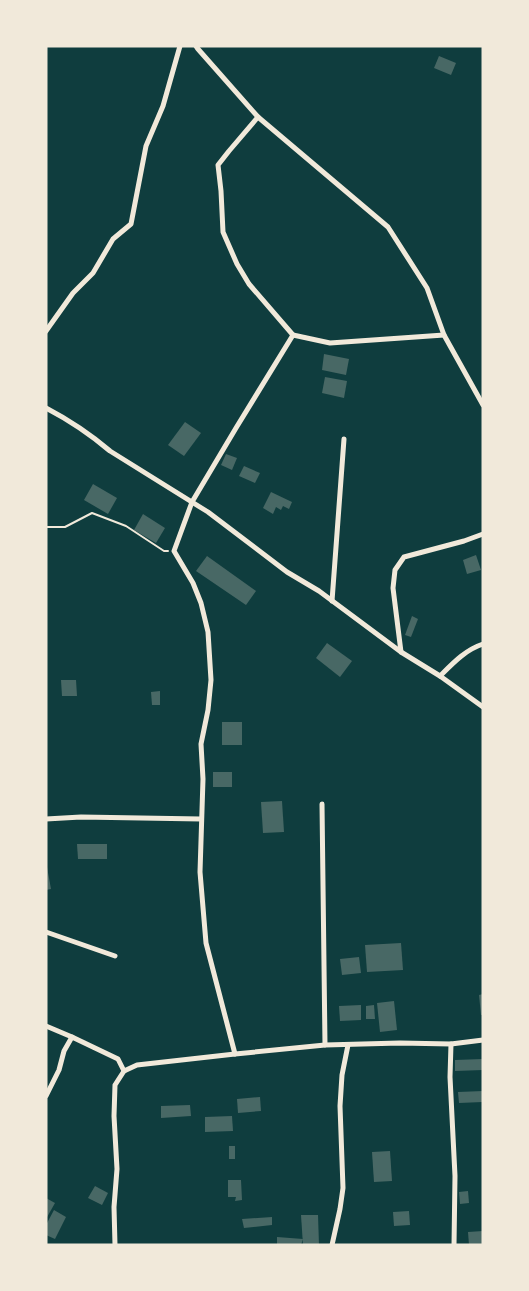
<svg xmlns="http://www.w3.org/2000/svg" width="529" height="1291" font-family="'Asap Condensed',sans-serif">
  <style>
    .building { fill: #486865 }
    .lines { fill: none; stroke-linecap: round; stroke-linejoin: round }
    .path { stroke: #f1e9da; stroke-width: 2 }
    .minor { stroke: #f1e9da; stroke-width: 5 }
  </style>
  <rect width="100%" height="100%" fill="#0f3d3e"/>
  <g class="building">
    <polygon points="439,56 456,63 451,75 434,68"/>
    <polygon points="324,354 349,359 346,375 322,370"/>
    <polygon points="325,377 347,381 344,398 322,393"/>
    <polygon points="185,422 201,433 184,456 168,445"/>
    <polygon points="226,454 237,458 232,470 221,465"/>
    <polygon points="244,466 260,473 255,483 239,476"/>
    <polygon points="93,484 117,498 108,514 84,500"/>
    <polygon points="271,492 292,502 289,509 283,506 281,510 276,507 273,514 263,508"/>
    <polygon points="143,514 165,528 156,543 134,530"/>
    <polygon points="476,555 481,570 467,574 463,560"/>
    <polygon points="207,556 256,591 246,605 196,571"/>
    <polygon points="412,616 418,619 411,637 405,635"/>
    <polygon points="327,643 352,661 340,677 316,658"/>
    <polygon points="61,680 76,680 77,696 62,696"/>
    <polygon points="160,691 160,705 152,705 151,692"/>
    <rect x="222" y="722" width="20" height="23"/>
    <rect x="213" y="772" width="19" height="15"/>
    <polygon points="282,801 284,832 263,833 261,802"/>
    <polygon points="77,844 107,844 107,859 78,859"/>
    <polygon points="47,867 51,889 46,890 46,868"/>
    <polygon points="401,943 403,970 367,972 365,945"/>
    <polygon points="359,957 361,973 342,975 340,959"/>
    <polygon points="483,994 483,1015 481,1015 479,995"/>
    <polygon points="394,1001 397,1030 380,1032 377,1003"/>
    <polygon points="361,1005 361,1020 340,1021 339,1006"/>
    <polygon points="374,1005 375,1019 366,1019 366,1006"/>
    <polygon points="483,1059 483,1070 455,1071 455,1060"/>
    <polygon points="483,1091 483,1102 459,1103 458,1092"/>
    <polygon points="260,1097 261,1111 238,1113 237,1099"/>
    <polygon points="190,1105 191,1116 161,1118 161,1106"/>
    <polygon points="232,1116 233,1131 205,1132 205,1117"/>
    <rect x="229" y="1146" width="6" height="13"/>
    <polygon points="390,1151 392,1181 374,1182 372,1152"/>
    <polygon points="228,1180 241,1180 242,1200 235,1201 236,1197 228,1197"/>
    <polygon points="95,1186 108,1193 102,1205 88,1198"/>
    <polygon points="468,1191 469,1203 460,1204 459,1192"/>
    <polygon points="46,1198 55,1203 46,1219"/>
    <polygon points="54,1210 66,1217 55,1239 46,1235 46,1225"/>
    <polygon points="409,1211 410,1225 394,1226 393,1212"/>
    <polygon points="301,1215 318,1215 319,1245 303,1245"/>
    <polygon points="272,1217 272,1225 244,1228 242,1219"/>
    <polygon points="483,1231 483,1245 469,1245 468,1232"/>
    <polygon points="277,1237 303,1239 301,1245 277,1245"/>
  </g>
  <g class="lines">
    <polyline class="path" points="46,527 65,527 92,513 126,526 164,551 168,551"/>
    <g class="minor">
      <polyline points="196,46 198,49 258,117 388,227 427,288 444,335 483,405"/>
      <polyline points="258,117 229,151 218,165 221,191 223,232 237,264 249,284 293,335 330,343 444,335"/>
      <polyline points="46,331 73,293 93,273 113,239 131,224 146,146 163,106 180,46"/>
      <path d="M46,408C69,420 90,434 110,451L208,512L287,572L319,591L401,652L440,676L483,707"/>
      <polyline points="332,601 344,439"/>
      <polyline points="401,652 393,588 395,570 404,557 464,541 483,534"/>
      <path d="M440,676C453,663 465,650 483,644"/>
      <polyline points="322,804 325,1045"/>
      <polyline points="46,819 81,817 201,819"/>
      <polyline points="46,932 115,956"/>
      <polyline points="46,1026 72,1037"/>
      <polyline points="451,1044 450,1077 455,1176 454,1245"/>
      <polyline points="235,1054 206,943 200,872 203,779 201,744 208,710 211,680 208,632 201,603 193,583 174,551 192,502 236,428 293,335"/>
      <polyline points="46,1096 59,1070 64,1051 72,1037 118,1059 124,1071"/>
      <polyline points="115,1245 114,1207 117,1169 114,1116 115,1085 124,1071 137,1065 235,1054 325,1045 400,1043 451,1044 483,1040"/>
      <polyline points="332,1245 340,1209 343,1188 340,1106 342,1075 348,1045"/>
    </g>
  </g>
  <rect width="529" height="1291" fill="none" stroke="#f1e9da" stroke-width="95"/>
</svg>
